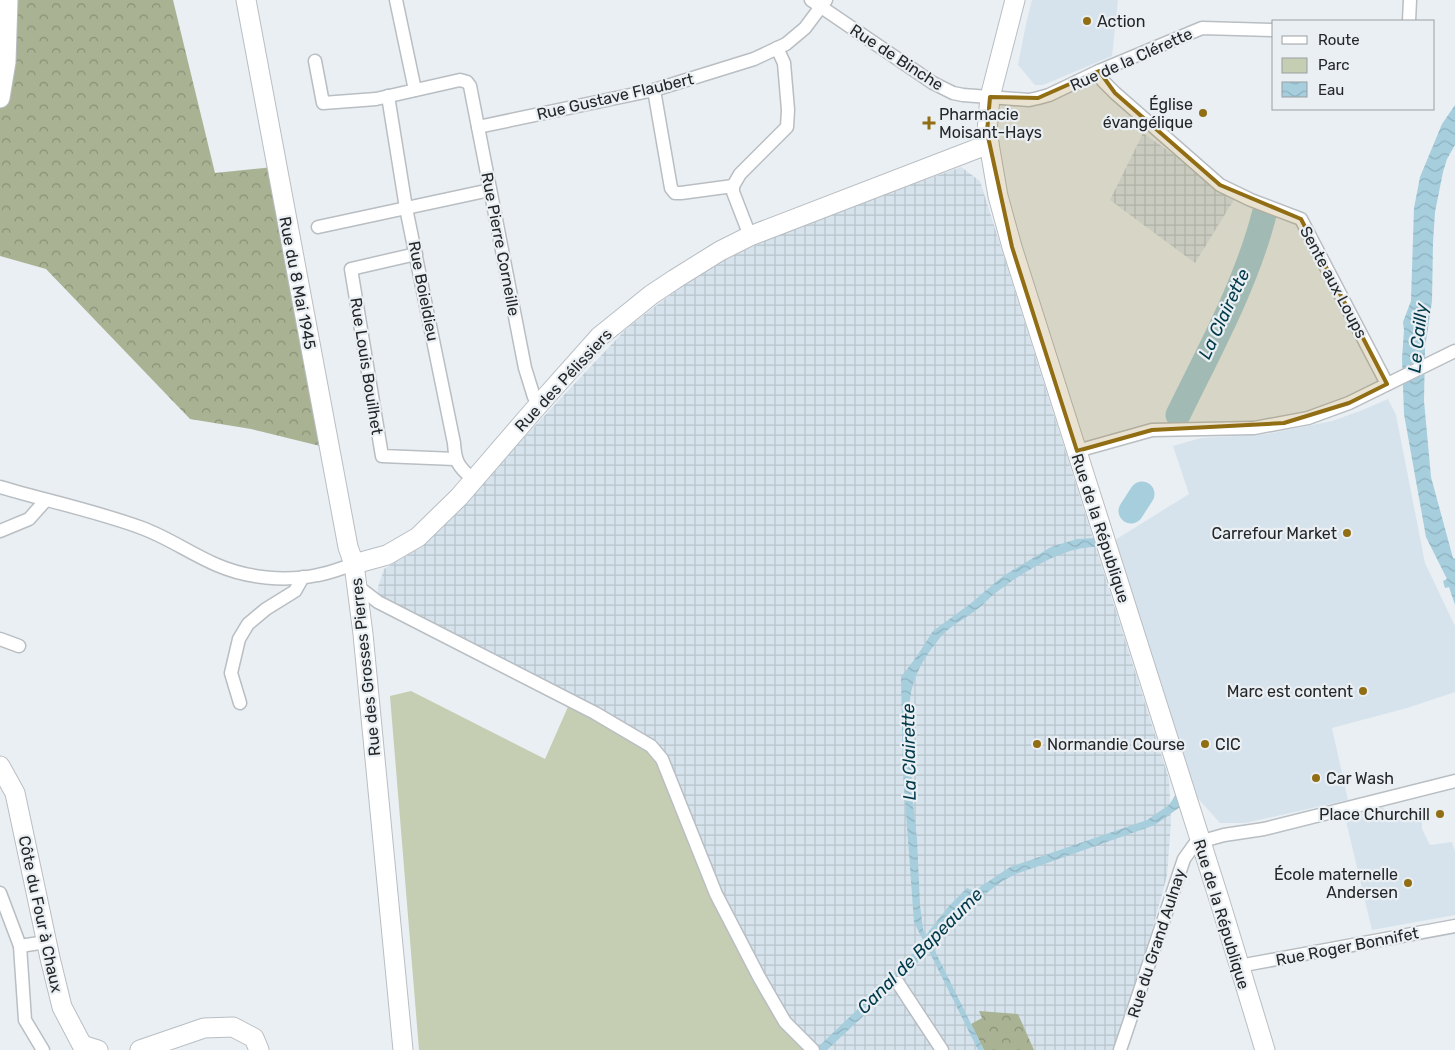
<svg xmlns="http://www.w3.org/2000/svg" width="1455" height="1050" font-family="Rubik,sans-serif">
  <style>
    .built { fill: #d7e3ec }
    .industrial { fill: url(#industrial-grid) }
    .green { fill: #c5cdb3 }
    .forest { fill: url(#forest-crowns) }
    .water { fill: url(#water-waves) }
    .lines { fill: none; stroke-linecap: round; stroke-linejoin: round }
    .river { stroke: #a6cedd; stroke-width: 25 }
    .street-casing { stroke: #b9bec3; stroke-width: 15 }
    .secondary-casing { stroke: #b9bec3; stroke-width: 21 }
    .street { stroke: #fff; stroke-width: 12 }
    .secondary { stroke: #fff; stroke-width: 19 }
    .marked { fill: #916d13; fill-opacity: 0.2; stroke: #916d13; stroke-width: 4; stroke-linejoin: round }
    .poi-dot { fill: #916d13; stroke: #e9eff3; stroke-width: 2 }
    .labels { text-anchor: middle; stroke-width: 4.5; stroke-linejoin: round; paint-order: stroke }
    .poi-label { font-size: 16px; fill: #242627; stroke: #e9eff3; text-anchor: start }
    .street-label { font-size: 16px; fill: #242627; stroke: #e9eff3 }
    .water-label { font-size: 18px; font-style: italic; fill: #003a4a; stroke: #e9eff3 }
  </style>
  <defs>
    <pattern id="industrial-grid" width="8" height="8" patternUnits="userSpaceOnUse" patternTransform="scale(1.25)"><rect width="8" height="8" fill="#d7e3ec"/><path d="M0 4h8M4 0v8" fill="none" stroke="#b8c3ca"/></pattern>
    <pattern id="forest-crowns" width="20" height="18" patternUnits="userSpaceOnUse" patternTransform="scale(1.25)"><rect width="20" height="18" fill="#a9b393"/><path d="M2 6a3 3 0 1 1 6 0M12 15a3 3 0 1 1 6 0" fill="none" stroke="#899178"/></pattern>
    <pattern id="water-waves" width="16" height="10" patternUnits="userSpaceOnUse" patternTransform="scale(1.25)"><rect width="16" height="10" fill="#a6cedd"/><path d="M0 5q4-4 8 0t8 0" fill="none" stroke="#8fb1be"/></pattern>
  </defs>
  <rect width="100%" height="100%" fill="#e9eff3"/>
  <g class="built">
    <polygon points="1032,0 1118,0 1112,56 1043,85 1035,85 1018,65 1026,24"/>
    <polygon points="1388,399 1396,415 1425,563 1455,626 1455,692 1407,708 1332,728 1348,800 1245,823 1220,823 1195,795 1115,540 1189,494 1173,446 1201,438 1267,434 1332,421 1360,411"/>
    <polygon points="1383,807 1391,818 1422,811 1422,829 1430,845 1452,842 1455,852 1455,915 1372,930 1345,817"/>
  </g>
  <g class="industrial">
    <polygon points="1143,133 1235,198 1195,263 1110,200"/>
    <polygon points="961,167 980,181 1169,779 1171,822 1167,876 1119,1050 813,1050 785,1022 651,746 378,602 378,587 384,569 421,547 627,328 678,289 720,260 770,239 852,206"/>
  </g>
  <polygon class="green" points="411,691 545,759 571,700 651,746 759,977 813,1050 419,1050 390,696"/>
  <g class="forest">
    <polygon points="0,0 173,0 215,173 284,166 320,446 251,429 190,419 46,269 0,256"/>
    <polygon points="979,1011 1018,1014 1034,1050 984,1050 971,1024 982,1018"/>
  </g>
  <g class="water">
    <polygon points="1455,105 1455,145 1447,159 1443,172 1435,212 1433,243 1432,301 1425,348 1424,401 1431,477 1453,558 1455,559 1455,605 1449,587 1445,588 1443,581 1447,579 1426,537 1404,414 1402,359 1404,330 1403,322 1411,301 1414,208 1420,177 1442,124"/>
    <path d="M1095,538L1098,547C1066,545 1023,572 998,591C990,597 983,605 975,611C963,620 948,627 939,639C924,657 912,678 910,700L912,795L917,839L920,905L923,929L926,935L948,907L967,888L974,891L1010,867L1147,820L1169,805L1176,794L1180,807L1155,825L1016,874L1001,882L980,898L975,894L965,903L971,910L933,947L984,1050H978L929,951L873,1007L827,1050H815L883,985L924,942L914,922L903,773L901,677L917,656L933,631L970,604L1003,576L1051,547L1077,539Z"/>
  </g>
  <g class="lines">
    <g class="river">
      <path d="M1178,415C1210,349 1247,283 1265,211"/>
      <polyline points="1131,511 1142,494"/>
    </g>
    <defs>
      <g id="street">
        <polyline points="396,0 415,90"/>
        <polyline points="811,0 933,83 953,93 963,95 1029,100 1038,98 1049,95 1099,71 1202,28 1274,30"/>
        <polyline points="1409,21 1410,0"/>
        <polyline points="315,61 323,103 376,99 460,80 467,82 470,86 525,368 534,397 541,402"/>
        <polyline points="1099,71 1103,81 1115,93 1220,185 1251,200 1301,219 1387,384"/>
        <polyline points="654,90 671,188 675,193 681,193 733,186"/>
        <path d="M388,96L406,208L454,443C455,461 458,467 473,479"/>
        <polyline points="478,127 654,90 754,59 786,44 805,28 826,0"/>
        <polyline points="318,227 490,190"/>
        <polyline points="750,236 733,192 733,186 740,174 787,127 788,110 784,63 777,48"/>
        <polyline points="416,254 351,269 382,456 455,459"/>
        <polyline points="1077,451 1152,430 1254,428 1308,418 1349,403 1455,351"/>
        <path d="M0,487C47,501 96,511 142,528C169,538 191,554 217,565C247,578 285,582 318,575C330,573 342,568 354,564"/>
        <polyline points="0,531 29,519 46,500"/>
        <polyline points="357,586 378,602 595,713 651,746 662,759 716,894 759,977 785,1022 813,1050"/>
        <polyline points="0,639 19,646"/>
        <polyline points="240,703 231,673 239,639 248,624 266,609 295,591 303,577"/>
        <polyline points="0,893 20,946 25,1020 43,1050"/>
        <polyline points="20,946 46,942"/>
        <polyline points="1239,966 1455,926"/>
        <polyline points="898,983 942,1050"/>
        <polyline points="1120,1050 1184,859 1194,845 1199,842 1224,835 1264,829 1455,781"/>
      </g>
      <g id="secondary">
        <polyline points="246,0 348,547 354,564 363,634 403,1050"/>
        <polyline points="1015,0 990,97 987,132 998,196 1012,247 1220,902 1265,1050"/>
        <polyline points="0,98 6,62 8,0"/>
        <polyline points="354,564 387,555 418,537 459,497 534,410 599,337 651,295 675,279 720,251 750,236 989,144"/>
        <polyline points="0,766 15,793 50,958 62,1007 82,1045 98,1050"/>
        <polyline points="140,1050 204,1028 233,1027 254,1038 259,1050"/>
      </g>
    </defs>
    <use href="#street" class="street-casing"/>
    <use href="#secondary" class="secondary-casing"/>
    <use href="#street" class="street"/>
    <use href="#secondary" class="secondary"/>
  </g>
  <path class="marked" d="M1099,71L1115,93L1220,185L1301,219L1387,384L1349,403L1284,423L1152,430L1077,451L1012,247L987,132L990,97L1038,98Z"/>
  <g class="poi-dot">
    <circle cx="1087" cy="21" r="5"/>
    <circle cx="1203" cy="113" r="5"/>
    <path d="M926.5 115.5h5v5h5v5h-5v5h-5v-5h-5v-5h5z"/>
    <circle cx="1347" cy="533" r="5"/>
    <circle cx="1363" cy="691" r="5"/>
    <circle cx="1037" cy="744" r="5"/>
    <circle cx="1205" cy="744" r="5"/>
    <circle cx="1316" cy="778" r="5"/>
    <circle cx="1440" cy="814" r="5"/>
    <circle cx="1408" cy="883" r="5"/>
  </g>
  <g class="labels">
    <g class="poi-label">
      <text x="1097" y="27">Action</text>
      <text x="1193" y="110" text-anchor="end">Église<tspan x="1193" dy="18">évangélique</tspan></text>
      <text x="939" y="120">Pharmacie<tspan x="939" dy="18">Moisant-Hays</tspan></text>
      <text x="1337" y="539" text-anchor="end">Carrefour Market</text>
      <text x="1353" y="697" text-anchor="end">Marc est content</text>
      <text x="1047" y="750">Normandie Course</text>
      <text x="1215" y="750">CIC</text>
      <text x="1326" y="784">Car Wash</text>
      <text x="1430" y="820" text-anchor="end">Place Churchill</text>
      <text x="1398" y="880" text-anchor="end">École maternelle<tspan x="1398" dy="18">Andersen</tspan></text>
    </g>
    <g class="street-label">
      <text transform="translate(897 57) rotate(33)" y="6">Rue de Binche</text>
      <text transform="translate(1131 59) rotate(-24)" y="6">Rue de la Clérette</text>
      <text transform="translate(615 96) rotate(-13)" y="6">Rue Gustave Flaubert</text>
      <text transform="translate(501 244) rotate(79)" y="6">Rue Pierre Corneille</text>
      <text transform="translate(1334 282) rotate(62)" y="6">Sente aux Loups</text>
      <text transform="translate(298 283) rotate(79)" y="6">Rue du 8 Mai 1945</text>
      <text transform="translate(424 291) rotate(79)" y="6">Rue Boieldieu</text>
      <text transform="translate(367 366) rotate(81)" y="6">Rue Louis Bouilhet</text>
      <text transform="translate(563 380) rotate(-47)" y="6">Rue des Pélissiers</text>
      <text transform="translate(1101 528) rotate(72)" y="6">Rue de la République</text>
      <text transform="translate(365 667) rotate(-96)" y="6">Rue des Grosses Pierres</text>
      <text transform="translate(41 914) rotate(78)" y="6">Côte du Four à Chaux</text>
      <text transform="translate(1222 914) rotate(73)" y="6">Rue de la République</text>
      <text transform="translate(1156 943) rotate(-72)" y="6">Rue du Grand Aulnay</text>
      <text transform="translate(1347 946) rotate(-11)" y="6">Rue Roger Bonnifet</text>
    </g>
    <g class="water-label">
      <text transform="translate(1224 314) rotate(-65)" y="6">La Clairette</text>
      <text transform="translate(1418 338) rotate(-84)" y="6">Le Cailly</text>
      <text transform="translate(909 752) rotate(-91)" y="6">La Clairette</text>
      <text transform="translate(920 951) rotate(-45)" y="6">Canal de Bapeaume</text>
    </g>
  </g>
  <rect x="1272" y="20" width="162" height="90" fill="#e9eff3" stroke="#9a9fa1"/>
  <rect x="1282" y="36" width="25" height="8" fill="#ffffff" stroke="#9a9fa1"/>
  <text x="1318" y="45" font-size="15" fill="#242627">Route</text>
  <rect x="1282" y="58" width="25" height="15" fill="#c5cdb3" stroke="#9a9fa1"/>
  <text x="1318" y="70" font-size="15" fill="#242627">Parc</text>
  <rect x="1282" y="82" width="25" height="15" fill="url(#water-waves)" stroke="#9a9fa1"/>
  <text x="1318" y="95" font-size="15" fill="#242627">Eau</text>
</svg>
